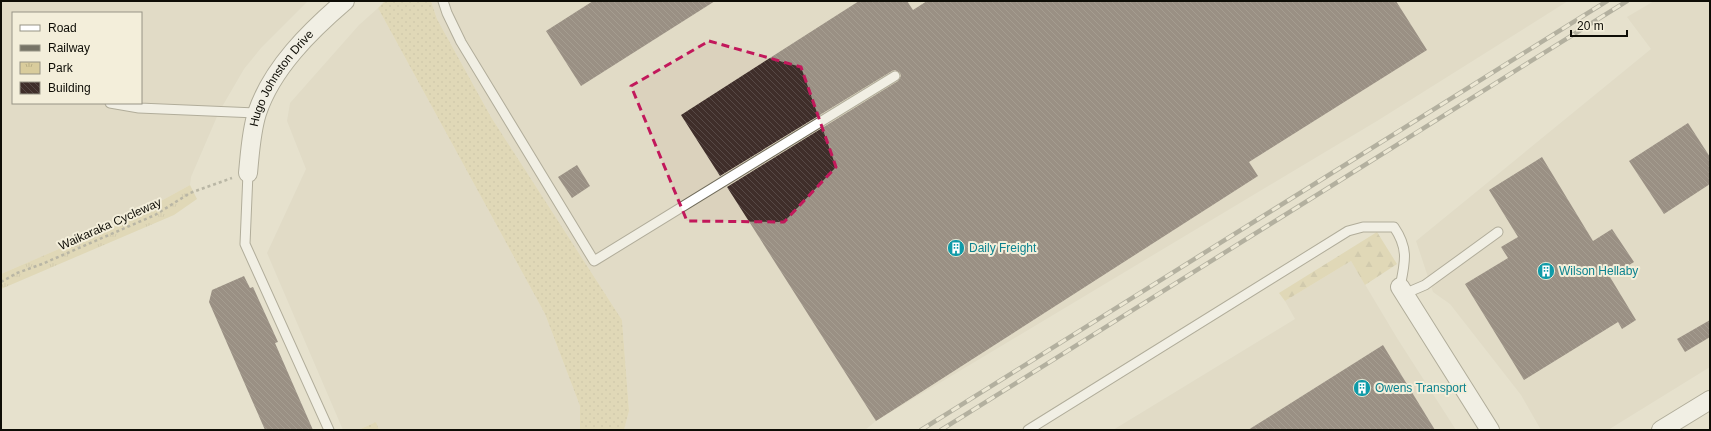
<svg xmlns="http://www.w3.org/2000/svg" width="1711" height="431" font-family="Helvetica,sans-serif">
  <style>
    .industrial { fill: #dbd2bd; fill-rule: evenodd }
    .grass { fill: url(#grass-dots) }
    .forest { fill: url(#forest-firs) }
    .park { fill: url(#park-tufts) }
    .building { fill: url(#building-back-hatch) }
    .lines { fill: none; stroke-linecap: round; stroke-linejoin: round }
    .lane-casing { stroke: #726d5c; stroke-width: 11 }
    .street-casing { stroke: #726d5c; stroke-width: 20 }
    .path { stroke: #848173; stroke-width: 2.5; stroke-dasharray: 3 3; stroke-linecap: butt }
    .lane { stroke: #fff; stroke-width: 9 }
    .street { stroke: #fff; stroke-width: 18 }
    .rail-casing { stroke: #777467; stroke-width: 4.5 }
    .rail { stroke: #f3eeda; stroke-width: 3; stroke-dasharray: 9; stroke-linecap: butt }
    .marked { fill: none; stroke: #c2185b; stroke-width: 3; stroke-dasharray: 8 5; stroke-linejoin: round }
    .labels { text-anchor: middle; stroke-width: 4; stroke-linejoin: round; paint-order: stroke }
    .street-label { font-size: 12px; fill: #0e0d06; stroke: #f3eeda }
    .culture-label { font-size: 12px; fill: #0d838f; stroke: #f3eeda; text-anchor: start }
  </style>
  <defs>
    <pattern id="grass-dots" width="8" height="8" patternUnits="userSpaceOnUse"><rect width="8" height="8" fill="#d9cc9c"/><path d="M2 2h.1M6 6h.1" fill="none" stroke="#b9ae85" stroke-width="1.8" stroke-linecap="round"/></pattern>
    <pattern id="forest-firs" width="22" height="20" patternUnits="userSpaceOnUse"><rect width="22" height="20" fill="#d9cc9c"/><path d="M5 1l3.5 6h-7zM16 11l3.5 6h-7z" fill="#b9ae85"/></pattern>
    <pattern id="park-tufts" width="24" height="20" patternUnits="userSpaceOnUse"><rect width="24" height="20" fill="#d9cc9c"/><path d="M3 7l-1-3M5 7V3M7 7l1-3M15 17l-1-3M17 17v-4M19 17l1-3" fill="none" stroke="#b9ae85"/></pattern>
    <pattern id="building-back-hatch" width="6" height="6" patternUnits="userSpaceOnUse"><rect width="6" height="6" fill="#3f2e2a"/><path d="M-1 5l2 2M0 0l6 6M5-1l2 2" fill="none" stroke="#574946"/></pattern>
  </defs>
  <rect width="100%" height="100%" fill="#e6e1cd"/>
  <g class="industrial">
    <path d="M1,1H308L261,48L244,69L219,112L191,177L190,185L128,219L1,274ZM13,13H141V103H13Z"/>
    <polygon points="431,1 1568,1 1377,121 876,421 865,430 624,430 629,411 622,320 491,117 437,19"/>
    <polygon points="1654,1 1710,1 1710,367 1608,430 1541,430 1521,395 1450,304 1433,292 1416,241 1651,49 1627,17"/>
    <polygon points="378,8 545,314 580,406 580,430 379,430 376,422 358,430 343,430 267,253 306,169 287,121 290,103 359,25"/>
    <polygon points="1351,261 1397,338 1456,430 1113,430 1295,319 1285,301"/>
  </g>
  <g class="grass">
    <polygon points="385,1 431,1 437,19 491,117 622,320 629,411 624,430 580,430 580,406 545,314 378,8"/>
    <polygon points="376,422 379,430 358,430"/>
  </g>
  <polygon class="forest" points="1377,232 1397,264 1365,285 1351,261 1285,301 1279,293"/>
  <polygon class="park" points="190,185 197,199 174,215 1,289 1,274 128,219"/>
  <g class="building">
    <polygon points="593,1 715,1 581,86 546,31"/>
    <polygon points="859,1 907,1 913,10 927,1 1396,1 1427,50 1249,162 1258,176 876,421 727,187 898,81 901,76 900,73 895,70 892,71 720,176 681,115"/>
    <polygon points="1688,123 1710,157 1710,184 1664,214 1629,161"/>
    <polygon points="1542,157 1593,241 1612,229 1634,262 1610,277 1636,320 1622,329 1618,322 1524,380 1465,284 1508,258 1501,247 1518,237 1489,190"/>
    <polygon points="577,165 590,186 572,198 558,177"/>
    <polygon points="244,276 250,288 253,287 278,342 275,343 313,430 265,430 209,302 212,290"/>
    <polygon points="1710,320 1710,337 1685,352 1677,339"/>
    <polygon points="1383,345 1435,430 1248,430"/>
  </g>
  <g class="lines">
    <defs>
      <g id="lane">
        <polyline points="443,1 447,13 461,42 594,261 895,76"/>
        <polyline points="110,103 139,108 257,113"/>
        <polyline points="248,173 245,244 329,430"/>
        <polyline points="1404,294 1425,285 1498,232"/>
        <path d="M1028,430L1348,231L1363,227H1394C1409,249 1405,262 1400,287"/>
      </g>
      <g id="street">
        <path id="s1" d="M248,173C250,153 251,132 257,113C272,68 310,31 345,1"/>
        <polyline points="1400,287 1490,430"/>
        <polyline points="1661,430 1710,400"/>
      </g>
    </defs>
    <use href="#lane" class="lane-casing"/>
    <use href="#street" class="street-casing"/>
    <polyline class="path" points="1,282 17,273 42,264 155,215 190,193 232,178"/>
    <use href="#lane" class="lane"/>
    <use href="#street" class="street"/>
    <defs>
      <g id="rail">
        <polyline points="921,430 1607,1"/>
        <polyline points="941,430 1627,1"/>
      </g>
    </defs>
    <use href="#rail" class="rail-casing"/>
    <use href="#rail" class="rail"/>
  </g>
  <path d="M0 0H1711V431H0ZM709,41L801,67L836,167L784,222L687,221L631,86Z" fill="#e6e1cd" fill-opacity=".55" fill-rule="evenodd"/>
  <path class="marked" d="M709,41L801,67L836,167L784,222L687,221L631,86Z"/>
  <defs>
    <symbol id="building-disc" viewBox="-11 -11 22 22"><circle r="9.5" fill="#0f9aa8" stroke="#f3eeda"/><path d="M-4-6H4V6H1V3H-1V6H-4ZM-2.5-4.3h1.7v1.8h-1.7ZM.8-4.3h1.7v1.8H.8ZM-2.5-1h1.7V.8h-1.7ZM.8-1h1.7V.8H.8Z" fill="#fff"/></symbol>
  </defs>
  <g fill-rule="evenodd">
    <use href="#building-disc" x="946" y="238" width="20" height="20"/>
    <use href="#building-disc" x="1536" y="261" width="20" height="20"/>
    <use href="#building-disc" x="1352" y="378" width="20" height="20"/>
  </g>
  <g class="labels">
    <g class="street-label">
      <text dy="4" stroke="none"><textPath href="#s1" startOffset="103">Hugo Johnston Drive</textPath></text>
      <text transform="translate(110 224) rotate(-24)" y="4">Waikaraka Cycleway</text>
    </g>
    <g class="culture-label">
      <text x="969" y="252">Daily Freight</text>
      <text x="1559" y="275">Wilson Hellaby</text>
      <text x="1375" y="392">Owens Transport</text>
    </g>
  </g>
  <rect width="1711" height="431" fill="none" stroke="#0e0d06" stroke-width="4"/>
  <rect x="12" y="12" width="130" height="92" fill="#f3eeda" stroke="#979485"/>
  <rect x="20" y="25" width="20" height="6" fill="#ffffff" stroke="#979485"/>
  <text x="48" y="32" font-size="12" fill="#0e0d06">Road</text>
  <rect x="20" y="45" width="20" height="6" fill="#777467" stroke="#979485"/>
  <text x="48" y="52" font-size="12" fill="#0e0d06">Railway</text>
  <rect x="20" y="62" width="20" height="12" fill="url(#park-tufts)" stroke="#979485"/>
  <text x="48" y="72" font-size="12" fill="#0e0d06">Park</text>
  <rect x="20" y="82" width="20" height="12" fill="url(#building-back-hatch)" stroke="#979485"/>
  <text x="48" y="92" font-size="12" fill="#0e0d06">Building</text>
  <path d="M1571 30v6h56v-6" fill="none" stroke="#0e0d06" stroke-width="2"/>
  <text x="1577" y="30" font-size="12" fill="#0e0d06" stroke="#f3eeda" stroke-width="3" paint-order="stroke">20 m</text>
</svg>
